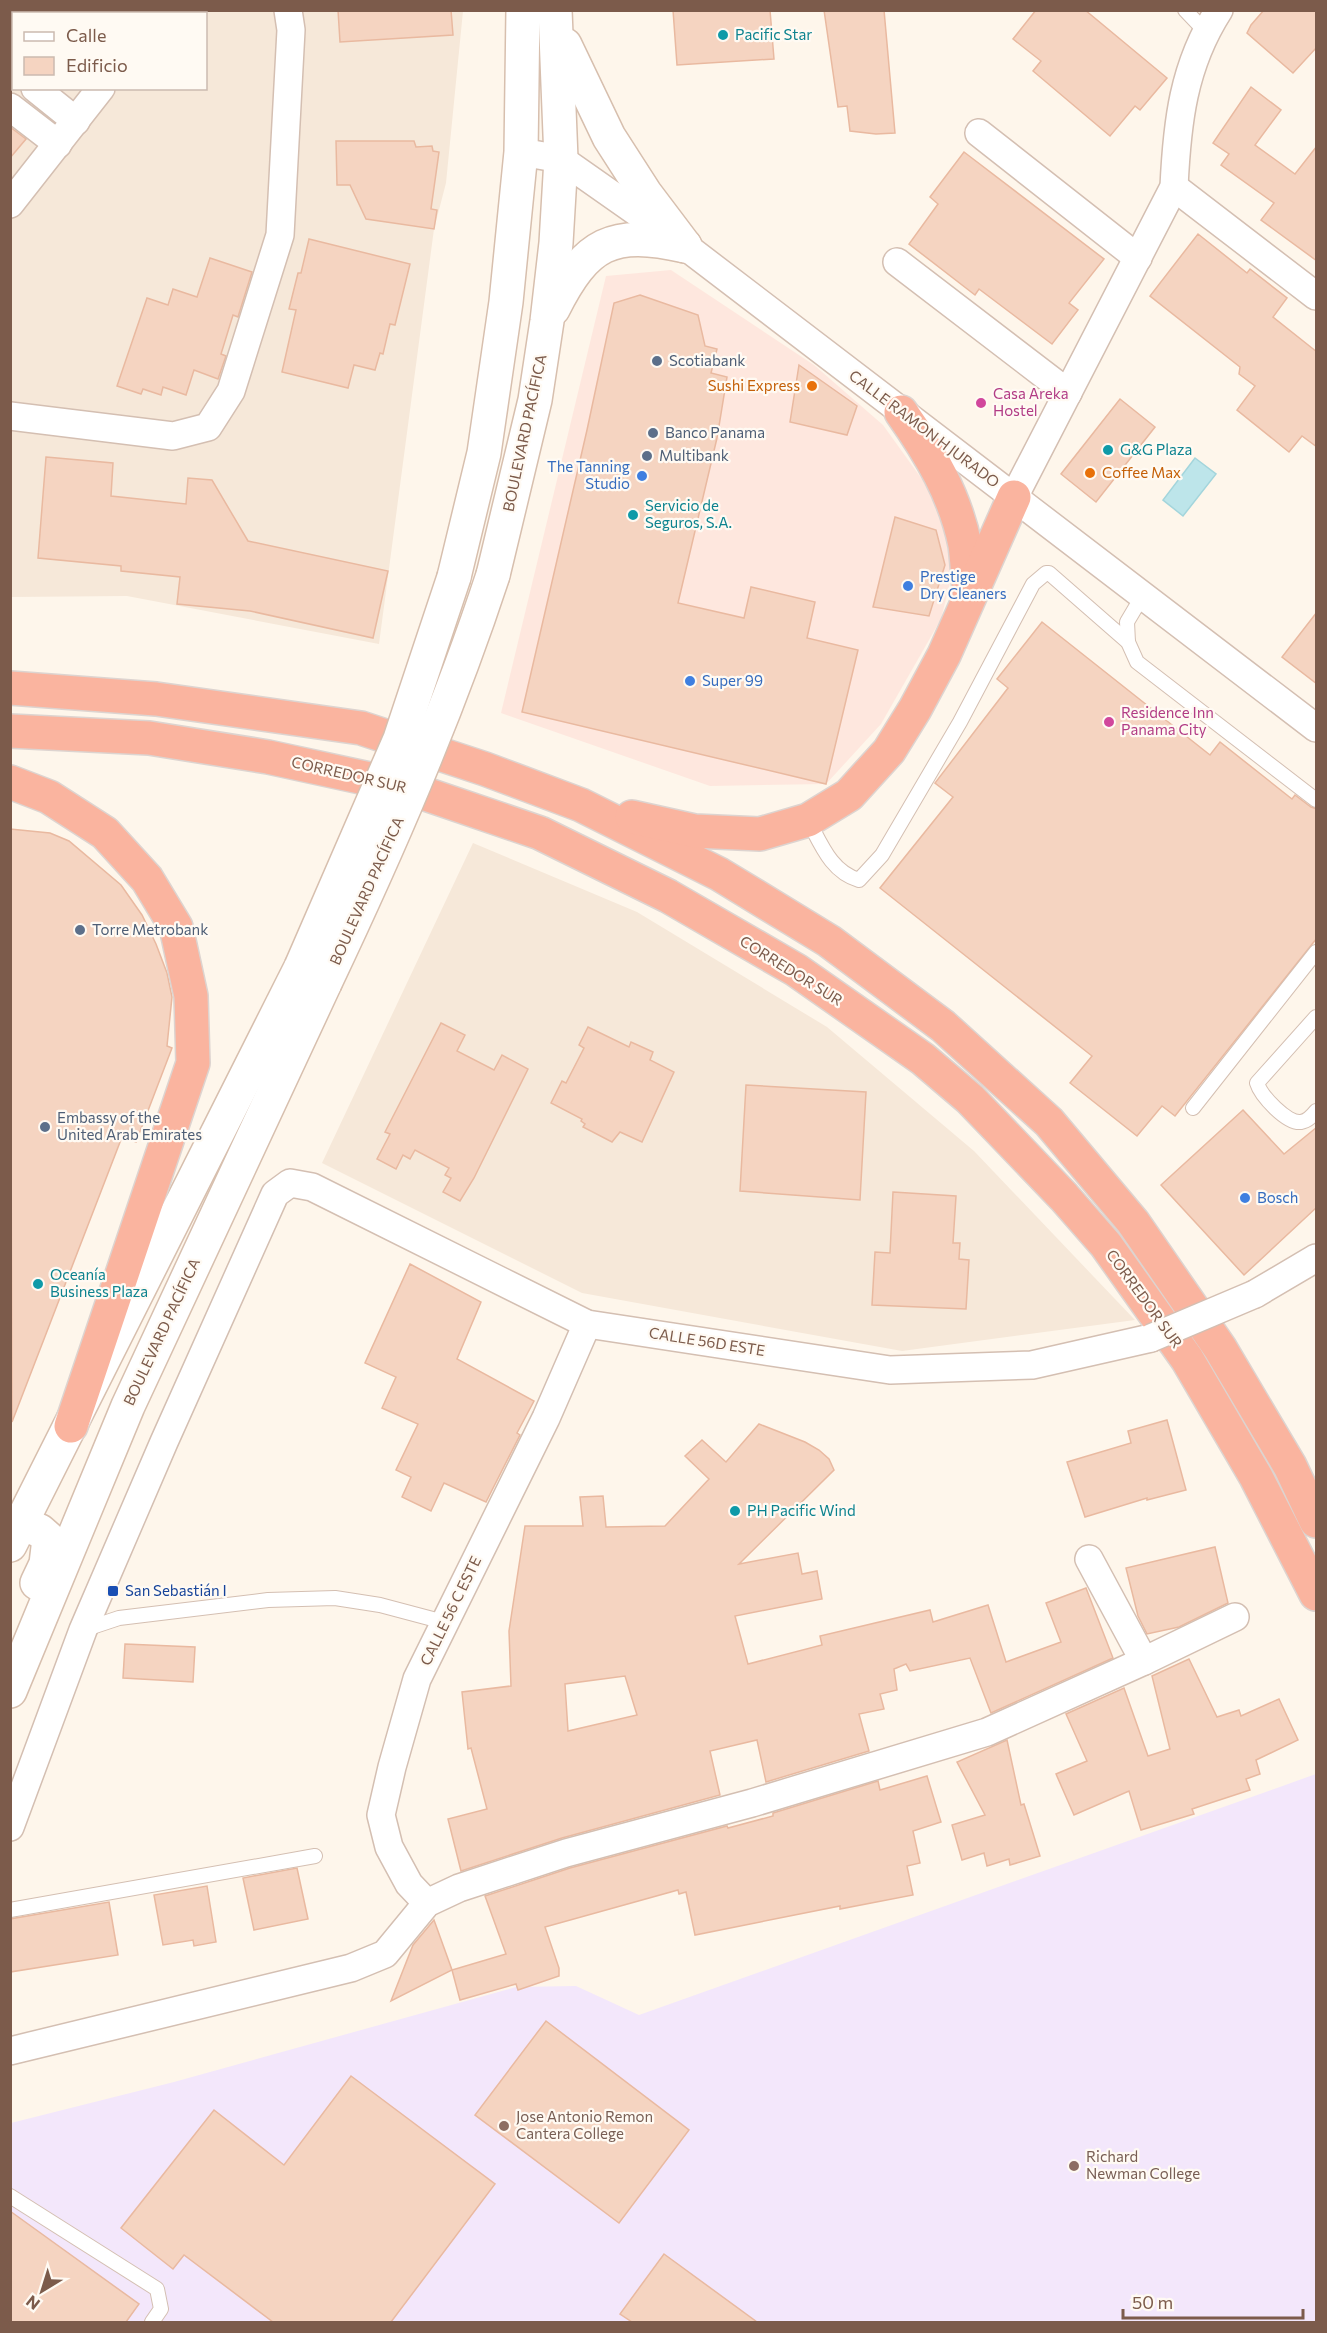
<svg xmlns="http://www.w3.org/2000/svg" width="1327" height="2333" font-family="Commissioner,sans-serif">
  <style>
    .residential { fill: #f6e8d9; fill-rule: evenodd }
    .commercial { fill: #fee7de }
    .education { fill: #f3e7fb }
    .water { fill: #bde5ea; stroke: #a3d5dc; stroke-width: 1.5 }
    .building { fill: #f5d4c1; stroke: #e9b9a0; stroke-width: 1.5; fill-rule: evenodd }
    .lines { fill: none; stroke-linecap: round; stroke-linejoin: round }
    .lane-casing { stroke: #d4bfb2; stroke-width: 16 }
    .street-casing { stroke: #d4bfb2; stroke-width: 30 }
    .secondary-casing { stroke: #d7bfae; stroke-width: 36 }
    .highway-casing { stroke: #ddd4d0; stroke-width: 36 }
    .lane { stroke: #fff; stroke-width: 14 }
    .street { stroke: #fff; stroke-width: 27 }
    .secondary { stroke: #fff; stroke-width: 33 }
    .highway { stroke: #fab49f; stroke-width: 33 }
    .street-bridge-casing { stroke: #d4bfb2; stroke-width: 30; stroke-linecap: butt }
    .secondary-bridge-casing { stroke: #d7bfae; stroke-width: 36; stroke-linecap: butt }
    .street-bridge { stroke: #fff; stroke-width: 27 }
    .secondary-bridge { stroke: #fff; stroke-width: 33 }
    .culture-dot { fill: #0f9aa8; stroke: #fffaf3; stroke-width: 2 }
    .service-dot { fill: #5c6f8a; stroke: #fffaf3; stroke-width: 2 }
    .food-dot { fill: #e8710a; stroke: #fffaf3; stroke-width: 2 }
    .hotel-dot { fill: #d1479c; stroke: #fffaf3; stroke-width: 2 }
    .shop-dot { fill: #3f7fe0; stroke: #fffaf3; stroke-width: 2 }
    .transit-dot { fill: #1a4fb4; stroke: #fffaf3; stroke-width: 2 }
    .education-dot { fill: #8d6e63; stroke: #fffaf3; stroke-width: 2 }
    .labels { text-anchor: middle; stroke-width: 4.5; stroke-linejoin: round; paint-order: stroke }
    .culture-label { font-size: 15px; fill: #0d838f; stroke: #fffaf3; text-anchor: start }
    .service-label { font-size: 15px; fill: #4e5e75; stroke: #fffaf3; text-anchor: start }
    .food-label { font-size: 15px; fill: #c56008; stroke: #fffaf3; text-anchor: end }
    .hotel-label { font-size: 15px; fill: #b23c85; stroke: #fffaf3; text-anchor: start }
    .street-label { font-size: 15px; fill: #7c5b4b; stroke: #fffaf3 }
    .shop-label { font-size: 15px; fill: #366cbe; stroke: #fffaf3; text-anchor: start }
    .transit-label { font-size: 15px; fill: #164399; stroke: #fffaf3; text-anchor: start }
    .education-label { font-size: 15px; fill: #785e54; stroke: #fffaf3; text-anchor: start }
  </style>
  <rect width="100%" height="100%" fill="#fef6eb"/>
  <g class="residential">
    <path d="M10,11H463L446,183L434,229L379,644L127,596L11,597ZM14,14H206V88H14Z"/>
    <polygon points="473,843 637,912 827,1027 974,1151 1135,1320 902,1351 582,1293 322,1163"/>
  </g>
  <polygon class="commercial" points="671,270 814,365 883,425 942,507 954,567 941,619 881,724 826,784 710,786 501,713 606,276"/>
  <polygon class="education" points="1316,1774 1316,2322 11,2322 11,2123 174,2082 516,1987 576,1986 639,2015"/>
  <polygon class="water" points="1195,458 1216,474 1183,516 1163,500"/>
  <g class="building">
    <polygon points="338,10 451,10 453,35 340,42"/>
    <polygon points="673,10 770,10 774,59 677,65"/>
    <polygon points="824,10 884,10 895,133 876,134 850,131 847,106 838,107"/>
    <polygon points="1036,10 1085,10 1167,78 1140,110 1135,106 1110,136 1033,71 1041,61 1013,39"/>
    <polygon points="1264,10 1317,10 1317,47 1293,73 1247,33 1251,25"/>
    <polygon points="1251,87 1281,110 1255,145 1295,174 1317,146 1317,261 1261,220 1274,203 1221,165 1229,154 1213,143"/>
    <polygon points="10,127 26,139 10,158"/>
    <polygon points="336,141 414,141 416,147 432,146 433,151 439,152 431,209 437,210 434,229 366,219 350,185 337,185"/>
    <polygon points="964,152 1104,259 1069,303 1078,310 1052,344 979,289 975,295 909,244 938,204 930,197"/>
    <polygon points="1198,234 1247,273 1250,269 1287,298 1273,317 1317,352 1317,447 1302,436 1289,452 1237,410 1255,386 1239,374 1240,367 1150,296"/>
    <polygon points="309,239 410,264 395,325 390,324 383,354 380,353 375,370 354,365 348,388 282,372 296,310 289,309 298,273 301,273"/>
    <polygon points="210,258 252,272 238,317 233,315 221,354 226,356 218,379 194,370 186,395 163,387 161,395 143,389 141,394 117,386 147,298 168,305 173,289 197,297"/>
    <polygon points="640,295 698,315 705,346 717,349 711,373 727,377 717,438 678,603 744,618 751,587 815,602 807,638 858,650 826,784 522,712 587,430 614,303"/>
    <polygon points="799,365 857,406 847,435 790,422"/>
    <polygon points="1120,399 1155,427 1096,502 1061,474"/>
    <polygon points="46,457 113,463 111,496 186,504 188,478 212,480 248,541 388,571 373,638 250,611 177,604 180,577 121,571 121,566 38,558"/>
    <polygon points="895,517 936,530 945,565 929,616 873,607"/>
    <polygon points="1317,612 1317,684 1282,657"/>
    <polygon points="1042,622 1210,755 1220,742 1292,799 1295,795 1311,807 1317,809 1317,938 1175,1116 1162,1106 1137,1136 1070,1083 1092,1056 880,888 953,797 935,783 1008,688 997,679"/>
    <polygon points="10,829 50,833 69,841 121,885 142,915 156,944 167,973 172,997 167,1046 172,1048 136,1142 122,1137 12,1422"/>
    <polygon points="441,1023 465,1035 457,1051 494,1070 502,1055 528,1069 474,1178 460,1201 443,1192 451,1178 445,1175 449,1168 415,1150 410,1159 403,1155 396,1169 377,1159 390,1134 385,1132"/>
    <polygon points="588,1027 629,1047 631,1042 653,1052 650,1060 674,1072 642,1142 620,1132 612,1142 583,1127 585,1124 581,1121 582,1119 551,1103 562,1081 566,1083 584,1048 579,1045"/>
    <polygon points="746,1085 866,1092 860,1200 740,1191"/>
    <polygon points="1243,1110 1284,1154 1317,1127 1317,1207 1244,1275 1161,1185"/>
    <polygon points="893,1192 956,1196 953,1243 960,1243 959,1259 969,1260 966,1309 872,1305 875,1252 890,1253"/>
    <polygon points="410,1264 481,1302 457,1359 534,1401 517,1433 520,1435 486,1502 444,1483 431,1511 402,1497 411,1477 396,1470 418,1424 382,1408 396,1377 365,1363"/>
    <polygon points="1167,1420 1186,1490 1147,1500 1147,1498 1085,1517 1067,1462 1131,1443 1128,1431"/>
    <path d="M759,1424L805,1442L819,1450L829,1459L834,1470L739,1564L798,1553L802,1574L817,1571L822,1599L735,1616L748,1664L822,1645L820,1636L930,1610L933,1622L988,1605L1006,1662L1061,1642L1046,1603L1086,1588L1113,1658L991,1713L970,1658L910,1671L906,1664L894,1669L897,1690L880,1694L884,1709L859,1714L869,1751L766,1782L757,1740L710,1751L720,1795L562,1838L461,1871L448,1819L487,1809L471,1748L468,1749L462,1692L511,1686L509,1631L525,1526H583L580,1497L603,1496L606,1527L665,1526L709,1479L685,1456L702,1440L726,1462ZM625,1676L637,1715L568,1731L565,1684Z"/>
    <polygon points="1215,1547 1228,1603 1179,1627 1147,1634 1138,1616 1126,1568"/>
    <polygon points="125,1644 195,1647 193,1682 123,1678"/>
    <polygon points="1189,1659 1217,1717 1239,1710 1241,1716 1279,1699 1298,1740 1256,1760 1260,1774 1246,1779 1250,1790 1192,1809 1194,1814 1141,1830 1129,1791 1074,1815 1056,1774 1087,1761 1066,1714 1124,1688 1148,1756 1170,1749 1152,1676"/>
    <polygon points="1007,1740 1021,1805 1024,1804 1040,1856 1010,1865 1009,1859 987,1866 984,1853 962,1860 952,1825 985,1815 957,1762"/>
    <polygon points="927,1776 941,1822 913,1831 920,1863 907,1866 913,1895 840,1909 840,1906 695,1935 686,1892 679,1894 678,1890 545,1927 559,1968 559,1976 518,1990 516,1984 460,2000 452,1970 506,1954 485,1896 570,1868 727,1826 728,1828 773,1816 773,1813 878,1781 880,1790"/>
    <polygon points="297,1868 308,1919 254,1930 243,1878"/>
    <polygon points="207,1886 216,1942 194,1946 193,1940 163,1945 154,1895"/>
    <polygon points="109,1902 118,1955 10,1972 10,1919"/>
    <polygon points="434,1920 452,1970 391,2001 413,1945"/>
    <polygon points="546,2021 689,2130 619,2223 475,2115"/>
    <polygon points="351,2076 495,2184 391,2322 273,2322 184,2255 173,2269 121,2228 214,2110 284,2165"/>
    <polygon points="10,2211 139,2304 126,2322 10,2322"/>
    <polygon points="664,2254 757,2322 632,2322 620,2314"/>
  </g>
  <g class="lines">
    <defs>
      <g id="lane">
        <polyline points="1185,10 1205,31"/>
        <polyline points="1128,642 1127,622 1143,595"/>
        <path d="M808,820C821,844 831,872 859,880L882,855L960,722L1033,584L1046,573H1049L1128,642L1137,662L1316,800"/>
        <path d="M1316,1017L1257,1083C1261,1096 1287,1124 1301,1122C1308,1121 1312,1116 1316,1111"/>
        <polyline points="1193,1108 1316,952"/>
        <polyline points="83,1630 119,1618 268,1600 335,1598 380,1605 444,1622"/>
        <polyline points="10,1910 315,1856"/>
        <polyline points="10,2196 157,2289 161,2309 152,2322"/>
      </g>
      <g id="street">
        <polyline points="160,14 162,10"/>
        <polyline points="10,69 14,72"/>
        <polyline points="35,88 76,121"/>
        <polyline points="10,107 58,144"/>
        <polyline points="979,133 1138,258"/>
        <polyline points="521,152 561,159 685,246 1316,728"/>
        <polyline points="1174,187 1316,296"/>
        <polyline points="10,204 101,88"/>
        <polyline points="897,262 1068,393"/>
        <polyline points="10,416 173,436 208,427 231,391 280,235 291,30 288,10"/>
        <path d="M1014,497L1174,187C1177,123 1183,66 1219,10"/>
        <polyline points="1255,1294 1316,1258"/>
        <polyline points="1089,1559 1144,1661"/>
        <polyline points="10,1827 83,1630 164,1442 275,1194 290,1183 312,1187 587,1324 890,1370 1032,1365 1151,1338"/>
        <polyline points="427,1903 409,1884 389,1847 381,1815 392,1767 417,1679 546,1418 587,1324"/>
        <polyline points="10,2051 351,1968 385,1954 427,1903 459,1888 566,1853 752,1803 987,1732 1144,1661 1235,1617"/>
      </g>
      <g id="secondary">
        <polyline points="565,45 609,137 645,193 685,246"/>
        <path d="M553,309C586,243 612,229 685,246"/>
        <polyline points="493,575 535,400 547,321 556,243 561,159 555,10"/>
        <polyline points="454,577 484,453 506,302 521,152 523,10"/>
        <polyline points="22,1523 40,1531 49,1539 46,1564 37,1583"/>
        <polyline points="10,1545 301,967"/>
        <polyline points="10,1691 128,1406 325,983"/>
      </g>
      <g id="highway">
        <path d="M901,412C930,453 955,495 965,545C967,561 968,577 969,592"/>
        <polyline points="10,688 156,699 361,728 485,769 581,805 719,874 829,941 943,1026 1049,1122 1133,1222 1220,1348 1290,1466 1316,1521"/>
        <polyline points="10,731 149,738 268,757 402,786 540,833 668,896 796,970 923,1059 970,1099 1064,1197 1106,1245 1187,1359 1256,1477 1316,1594"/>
        <polyline points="10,782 49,797 105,833 147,879 176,927 191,996 193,1063 71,1426"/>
        <polyline points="632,817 695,831 760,834 808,820 849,795 889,751 915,709 944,655 1014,497"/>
      </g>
    </defs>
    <use href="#lane" class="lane-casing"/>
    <use href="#street" class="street-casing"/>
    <use href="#secondary" class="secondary-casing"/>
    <use href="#highway" class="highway-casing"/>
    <use href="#lane" class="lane"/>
    <use href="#street" class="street"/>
    <use href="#secondary" class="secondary"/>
    <use href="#highway" class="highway"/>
    <defs>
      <polyline id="street-bridge" points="1151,1338 1255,1294"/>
      <g id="secondary-bridge">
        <polyline points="301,967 400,739 454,577"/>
        <path d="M325,983C388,850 447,715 493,575"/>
      </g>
    </defs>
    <use href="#street-bridge" class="street-bridge-casing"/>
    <use href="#secondary-bridge" class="secondary-bridge-casing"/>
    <use href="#street-bridge" class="street-bridge"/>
    <use href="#secondary-bridge" class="secondary-bridge"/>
  </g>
  <g class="culture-dot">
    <circle cx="723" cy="35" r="6"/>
    <circle cx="1108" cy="450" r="6"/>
    <circle cx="633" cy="515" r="6"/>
    <circle cx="38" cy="1284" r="6"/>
    <circle cx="735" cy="1511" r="6"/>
  </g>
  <g class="service-dot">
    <circle cx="657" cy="361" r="6"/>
    <circle cx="653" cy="433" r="6"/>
    <circle cx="647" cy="456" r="6"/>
    <circle cx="80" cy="930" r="6"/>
    <circle cx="45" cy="1127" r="6"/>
  </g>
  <g class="food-dot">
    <circle cx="812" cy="386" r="6"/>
    <circle cx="1090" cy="473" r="6"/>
  </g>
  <g class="hotel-dot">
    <circle cx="981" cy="403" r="6"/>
    <circle cx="1109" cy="722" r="6"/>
  </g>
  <g class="shop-dot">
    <circle cx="642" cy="476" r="6"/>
    <circle cx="908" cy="586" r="6"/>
    <circle cx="690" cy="681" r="6"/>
    <circle cx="1245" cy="1198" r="6"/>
  </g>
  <rect class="transit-dot" x="107" y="1585" width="12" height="12" rx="3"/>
  <g class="education-dot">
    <circle cx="504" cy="2126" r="6"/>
    <circle cx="1074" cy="2166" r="6"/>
  </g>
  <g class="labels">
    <g class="culture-label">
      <text x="735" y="40">Pacific Star</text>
      <text x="1120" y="455">G&amp;G Plaza</text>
      <text x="645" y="511">Servicio de<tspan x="645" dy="17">Seguros, S.A.</tspan></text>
      <text x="50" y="1280">Oceanía<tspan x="50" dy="17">Business Plaza</tspan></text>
      <text x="747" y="1516">PH Pacific Wind</text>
    </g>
    <g class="service-label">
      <text x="669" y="366">Scotiabank</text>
      <text x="665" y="438">Banco Panama</text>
      <text x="659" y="461">Multibank</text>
      <text x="92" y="935">Torre Metrobank</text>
      <text x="57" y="1123">Embassy of the<tspan x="57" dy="17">United Arab Emirates</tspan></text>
    </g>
    <g class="food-label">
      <text x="800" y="391">Sushi Express</text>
      <text x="1102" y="478" text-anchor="start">Coffee Max</text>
    </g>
    <g class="hotel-label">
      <text x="993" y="399">Casa Areka<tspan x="993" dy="17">Hostel</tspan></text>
      <text x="1121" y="718">Residence Inn<tspan x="1121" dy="17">Panama City</tspan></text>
    </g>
    <g class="street-label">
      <text transform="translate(924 429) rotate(37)" y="5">CALLE RAMON H JURADO</text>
      <text transform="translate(525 433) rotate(-78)" y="5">BOULEVARD PACÍFICA</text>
      <text transform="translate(349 775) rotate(13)" y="5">CORREDOR SUR</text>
      <text transform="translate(367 891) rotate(-66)" y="5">BOULEVARD PACÍFICA</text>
      <text transform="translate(791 971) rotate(32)" y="5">CORREDOR SUR</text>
      <text transform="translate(1144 1299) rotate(54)" y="5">CORREDOR SUR</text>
      <text transform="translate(162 1332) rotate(-65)" y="5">BOULEVARD PACÍFICA</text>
      <text transform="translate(707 1342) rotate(9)" y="5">CALLE 56D ESTE</text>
      <text transform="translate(451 1611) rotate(-64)" y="5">CALLE 56 C ESTE</text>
    </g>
    <g class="shop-label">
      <text x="630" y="472" text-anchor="end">The Tanning<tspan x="630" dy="17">Studio</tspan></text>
      <text x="920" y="582">Prestige<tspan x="920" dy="17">Dry Cleaners</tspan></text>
      <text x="702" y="686">Super 99</text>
      <text x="1257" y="1203">Bosch</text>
    </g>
    <g class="transit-label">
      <text x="125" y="1596">San Sebastián I</text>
    </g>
    <g class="education-label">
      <text x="516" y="2122">Jose Antonio Remon<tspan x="516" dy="17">Cantera College</tspan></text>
      <text x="1086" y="2162">Richard<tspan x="1086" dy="17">Newman College</tspan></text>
    </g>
  </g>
  <rect width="1327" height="2333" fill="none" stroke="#7c5b4b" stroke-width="24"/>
  <rect x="12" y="12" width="195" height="78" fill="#fffaf3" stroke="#cbbab0" stroke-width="1.5"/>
  <rect x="24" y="32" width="30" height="9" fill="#ffffff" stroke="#cbbab0" stroke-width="1.5"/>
  <text x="66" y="42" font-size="18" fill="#7c5b4b">Calle</text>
  <rect x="24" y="57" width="30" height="18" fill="#f5d4c1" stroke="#cbbab0" stroke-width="1.5"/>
  <text x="66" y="72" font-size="18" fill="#7c5b4b">Edificio</text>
  <g transform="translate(42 2291) rotate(218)" stroke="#fffaf3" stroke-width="4.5" paint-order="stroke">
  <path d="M0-4.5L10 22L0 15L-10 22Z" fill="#7c5b4b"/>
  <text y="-9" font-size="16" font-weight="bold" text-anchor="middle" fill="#7c5b4b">N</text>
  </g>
  <path d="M1123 2309v9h180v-9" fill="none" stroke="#7c5b4b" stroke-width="3"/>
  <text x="1132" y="2309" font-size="18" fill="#7c5b4b" stroke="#fffaf3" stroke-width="4.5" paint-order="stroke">50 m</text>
</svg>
